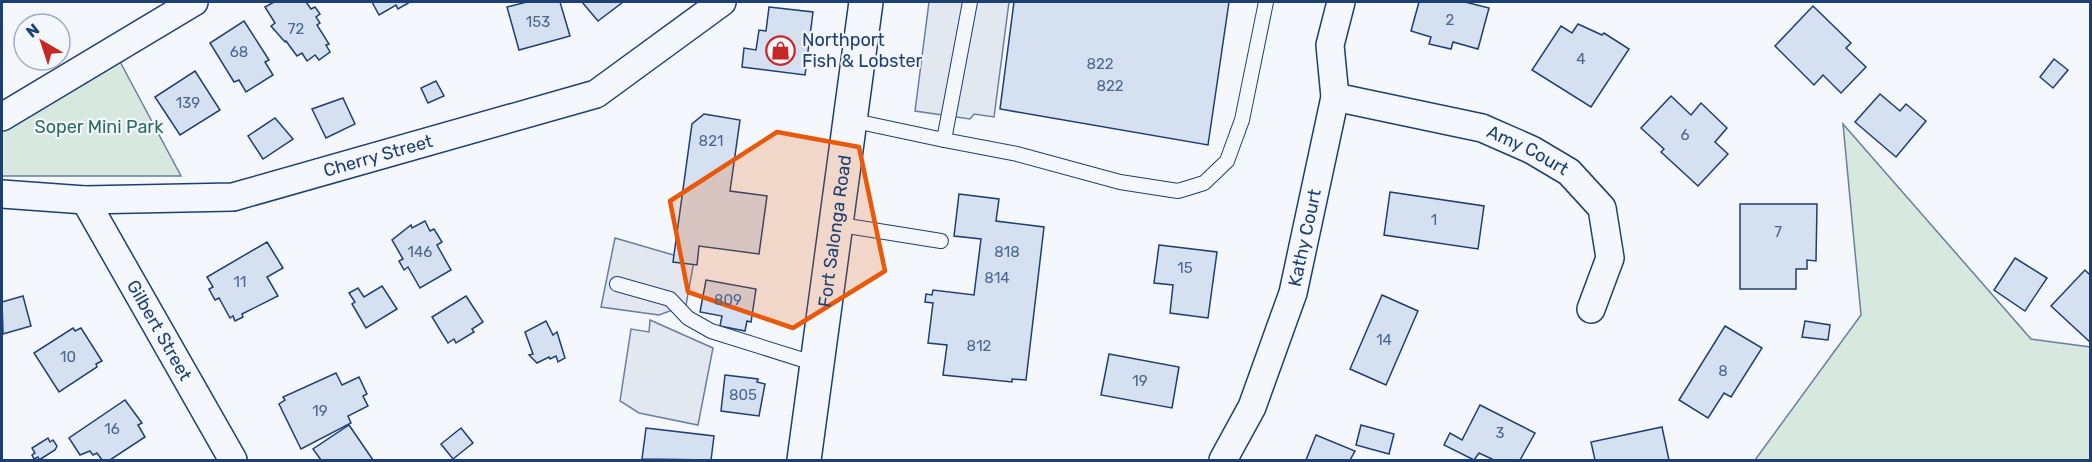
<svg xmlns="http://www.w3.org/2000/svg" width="2092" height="462" font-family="Rubik,sans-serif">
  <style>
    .green { fill: #d7e8df; stroke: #687fa3; stroke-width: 1.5 }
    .parking { fill: #e3e8f0; stroke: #687fa3; stroke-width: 1.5 }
    .building { fill: #d5e0f0; stroke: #1d3f73; stroke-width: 1.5 }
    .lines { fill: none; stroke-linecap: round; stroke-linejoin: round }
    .service-casing { stroke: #1d3f73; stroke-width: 16 }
    .minor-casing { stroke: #1d3f73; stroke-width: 30 }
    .primary-casing { stroke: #1d3f73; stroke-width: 36 }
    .service { stroke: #f4f7fb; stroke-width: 14 }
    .minor { stroke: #f4f7fb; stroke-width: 27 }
    .primary { stroke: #f4f7fb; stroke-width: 33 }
    .marked { fill: #e8590c; fill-opacity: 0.2; stroke: #e8590c; stroke-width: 4.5; stroke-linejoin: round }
    .labels { text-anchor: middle; stroke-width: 4.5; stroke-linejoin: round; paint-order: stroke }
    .number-label { font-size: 15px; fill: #4b6792 }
    .poi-label { font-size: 18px; fill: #1d3f73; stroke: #f4f7fb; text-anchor: start }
    .park-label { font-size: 18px; fill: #2c6c60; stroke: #f4f7fb }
    .street-label { font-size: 18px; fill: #1d3f73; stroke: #f4f7fb }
  </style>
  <rect width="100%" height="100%" fill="#f4f7fb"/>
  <g class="green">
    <polygon points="117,56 181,176 2,176 2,130"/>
    <polygon points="1843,124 2031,339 2090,347 2090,460 1755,460 1861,315"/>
  </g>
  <g class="parking">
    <polygon points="929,2 1009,2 994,117 974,114 970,119 915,111"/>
    <polygon points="615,238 694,261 686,305 659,315 601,307"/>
    <polygon points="650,320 713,348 698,425 639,413 620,401 631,329 649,332"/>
  </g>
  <g class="building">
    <polygon points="274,2 306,2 311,9 315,7 320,14 316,17 320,23 317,25 329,44 326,45 330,52 319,60 315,55 307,61 302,53 297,56 286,41 285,42 271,26 275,23 265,7"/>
    <polygon points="372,2 410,2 398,9 396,5 379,15"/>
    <polygon points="527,2 560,2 570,36 519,50 507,7"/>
    <polygon points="582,2 623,2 598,21"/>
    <polygon points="1014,2 1229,2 1208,145 1000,109"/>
    <polygon points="1419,2 1465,2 1489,8 1478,49 1453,42 1451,49 1429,44 1431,37 1411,31"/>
    <polygon points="1813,6 1851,43 1846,48 1866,67 1841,93 1823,75 1814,85 1775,46"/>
    <polygon points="769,7 813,12 805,75 742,67 744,48 756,50 759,30 766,31"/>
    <polygon points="244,21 269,60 265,62 273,75 246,92 239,80 234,82 210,43"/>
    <polygon points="1578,24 1602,35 1604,33 1629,49 1591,107 1532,70 1561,26 1572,33"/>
    <polygon points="2054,59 2068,70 2053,88 2040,77"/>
    <polygon points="195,71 220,110 180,135 155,97"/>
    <polygon points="436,81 444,96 428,103 421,88"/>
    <polygon points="1880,94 1900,111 1906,104 1926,121 1896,157 1855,122"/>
    <polygon points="1671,96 1691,115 1701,103 1727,128 1715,142 1728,154 1698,186 1661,152 1664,149 1641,128"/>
    <polygon points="343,98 355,124 326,138 312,109"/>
    <polygon points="704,114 740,120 730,191 767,196 759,254 699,246 697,265 673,262 692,124"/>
    <polygon points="275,118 293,139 263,159 248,136"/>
    <polygon points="1390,192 1484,206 1478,249 1384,235"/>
    <polygon points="959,194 999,199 996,221 1044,227 1026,380 1012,379 1012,382 943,375 947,345 928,343 933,303 925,302 926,294 932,295 933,290 974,295 981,239 954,236"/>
    <polygon points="1740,204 1817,204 1816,261 1807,260 1807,269 1796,269 1796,289 1740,289"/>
    <polygon points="425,221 430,231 434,229 442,242 437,245 451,270 420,288 408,267 404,270 399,261 403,259 392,240 411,225 412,228"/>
    <polygon points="267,242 283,268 267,277 278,296 242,314 243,317 235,321 233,316 230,318 219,298 215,300 209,289 213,287 207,277"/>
    <polygon points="1159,245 1217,252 1208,318 1170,313 1173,285 1154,283"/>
    <polygon points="2015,258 2047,278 2025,311 1994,290"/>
    <polygon points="2085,270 2090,275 2090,342 2051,306"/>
    <polygon points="706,280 756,289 751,322 747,321 745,331 720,326 722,316 700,312"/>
    <polygon points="382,286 397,309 366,328 352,304 355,302 349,293 358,288 364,297"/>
    <polygon points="1382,295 1418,311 1386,385 1350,369"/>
    <polygon points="23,296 31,326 3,334 2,302"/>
    <polygon points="466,296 483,322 472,329 474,332 456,343 454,339 448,343 432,317"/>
    <polygon points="546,321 553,335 557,332 565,358 558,362 556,356 550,359 549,357 537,363 529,355 533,354 525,332"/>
    <polygon points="1805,321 1830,325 1828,340 1802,337"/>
    <polygon points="1725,326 1762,348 1731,397 1724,393 1708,418 1679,400"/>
    <polygon points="73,328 75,331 81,328 102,361 96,364 97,367 59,392 34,353"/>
    <polygon points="1109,354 1179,367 1172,408 1101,395"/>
    <polygon points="336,373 342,385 359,377 367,394 363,396 368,406 348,416 351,423 301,449 279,404 285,400 283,397"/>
    <polygon points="725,375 758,379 757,382 765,384 759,416 721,411"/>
    <polygon points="125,400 142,423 138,425 145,437 110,460 102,460 97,453 93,455 90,451 80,455 69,438"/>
    <polygon points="1480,405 1535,433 1520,460 1494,460 1479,453 1474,460 1444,445 1450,433 1462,440"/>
    <polygon points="349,425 373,460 321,460 313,449"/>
    <polygon points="1361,425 1394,434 1389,454 1356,445"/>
    <polygon points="1662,427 1669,460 1595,460 1591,442"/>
    <polygon points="461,428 473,443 453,459 441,444"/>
    <polygon points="646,428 714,436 711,460 642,459"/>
    <polygon points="1316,435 1355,451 1350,460 1306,460"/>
    <polygon points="48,438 50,442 53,440 57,446 55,450 39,460 38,457 34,459 32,455 35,453 32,448"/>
  </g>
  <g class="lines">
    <defs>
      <g id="service">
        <polyline points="850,120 944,140 970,2"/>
        <polyline points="944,140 1017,154 1120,182 1178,191 1204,183 1227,161 1242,120 1266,2"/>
        <polyline points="835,224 941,241"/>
        <polyline points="617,284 670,299 688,318 711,331 816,364"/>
      </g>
      <g id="minor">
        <path id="s1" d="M1335,97L1482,128L1532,150L1569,172L1602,208L1610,258L1591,309"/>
        <polyline points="2,117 194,2"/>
        <path id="s2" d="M2,194L85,200L233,197L596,94L722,2"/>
        <path id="s3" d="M85,200L233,460"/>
        <path id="s4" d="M1223,460L1252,407L1293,293L1335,97L1330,45L1341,2"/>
      </g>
      <g id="primary">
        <path id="s5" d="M804,460L866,2"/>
      </g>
    </defs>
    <use href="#service" class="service-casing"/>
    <use href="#minor" class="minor-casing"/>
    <use href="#primary" class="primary-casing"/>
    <use href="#service" class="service"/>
    <use href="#minor" class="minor"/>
    <use href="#primary" class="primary"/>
  </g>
  <path class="marked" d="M777,132L859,147L885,271L793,328L688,292L670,201Z"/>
  <defs>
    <symbol id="shop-ring" viewBox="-11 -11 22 22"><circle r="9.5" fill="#f4f7fb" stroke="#c62828" stroke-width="1.5"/><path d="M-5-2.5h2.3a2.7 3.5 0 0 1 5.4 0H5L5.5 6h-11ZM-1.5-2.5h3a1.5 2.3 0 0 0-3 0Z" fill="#c62828"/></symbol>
  </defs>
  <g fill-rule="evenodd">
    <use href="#shop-ring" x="764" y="34" width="33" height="33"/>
  </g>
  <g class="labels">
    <g class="number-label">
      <text x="1450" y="25">2</text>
      <text x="538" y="27">153</text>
      <text x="296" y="34">72</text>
      <text x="239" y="57">68</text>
      <text x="1581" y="64">4</text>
      <text x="1100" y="69">822</text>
      <text x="1110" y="91">822</text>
      <text x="188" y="108">139</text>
      <text x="1685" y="140">6</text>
      <text x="711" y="146">821</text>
      <text x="1434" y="225">1</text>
      <text x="1778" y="237">7</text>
      <text x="420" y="257">146</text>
      <text x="1007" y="257">818</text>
      <text x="1185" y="273">15</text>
      <text x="997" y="283">814</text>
      <text x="240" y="287">11</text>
      <text x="728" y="305">809</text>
      <text x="1384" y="345">14</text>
      <text x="979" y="351">812</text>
      <text x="68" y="362">10</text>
      <text x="1723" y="376">8</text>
      <text x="1140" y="386">19</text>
      <text x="743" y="400">805</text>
      <text x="320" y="416">19</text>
      <text x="112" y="434">16</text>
      <text x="1500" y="438">3</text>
    </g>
    <g class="poi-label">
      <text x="802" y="46">Northport<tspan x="802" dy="21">Fish &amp; Lobster</tspan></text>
    </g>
    <g class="park-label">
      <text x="99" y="133">Soper Mini Park</text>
    </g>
    <g class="street-label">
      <text dy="6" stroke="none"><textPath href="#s1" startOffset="201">Amy Court</textPath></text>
      <text dy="6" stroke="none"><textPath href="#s2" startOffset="382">Cherry Street</textPath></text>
      <text dy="6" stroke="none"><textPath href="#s5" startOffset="231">Fort Salonga Road</textPath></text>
      <text dy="6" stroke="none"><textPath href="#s4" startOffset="238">Kathy Court</textPath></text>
      <text dy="6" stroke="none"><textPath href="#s3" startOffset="150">Gilbert Street</textPath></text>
    </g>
  </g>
  <rect width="2092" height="462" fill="none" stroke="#1d3f73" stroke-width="6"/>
  <g transform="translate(42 42) rotate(321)"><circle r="28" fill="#f4f7fb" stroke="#9eadc5" stroke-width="1.5"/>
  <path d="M0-4.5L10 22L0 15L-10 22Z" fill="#c62828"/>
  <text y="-9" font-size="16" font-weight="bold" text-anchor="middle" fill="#1d3f73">N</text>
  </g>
</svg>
